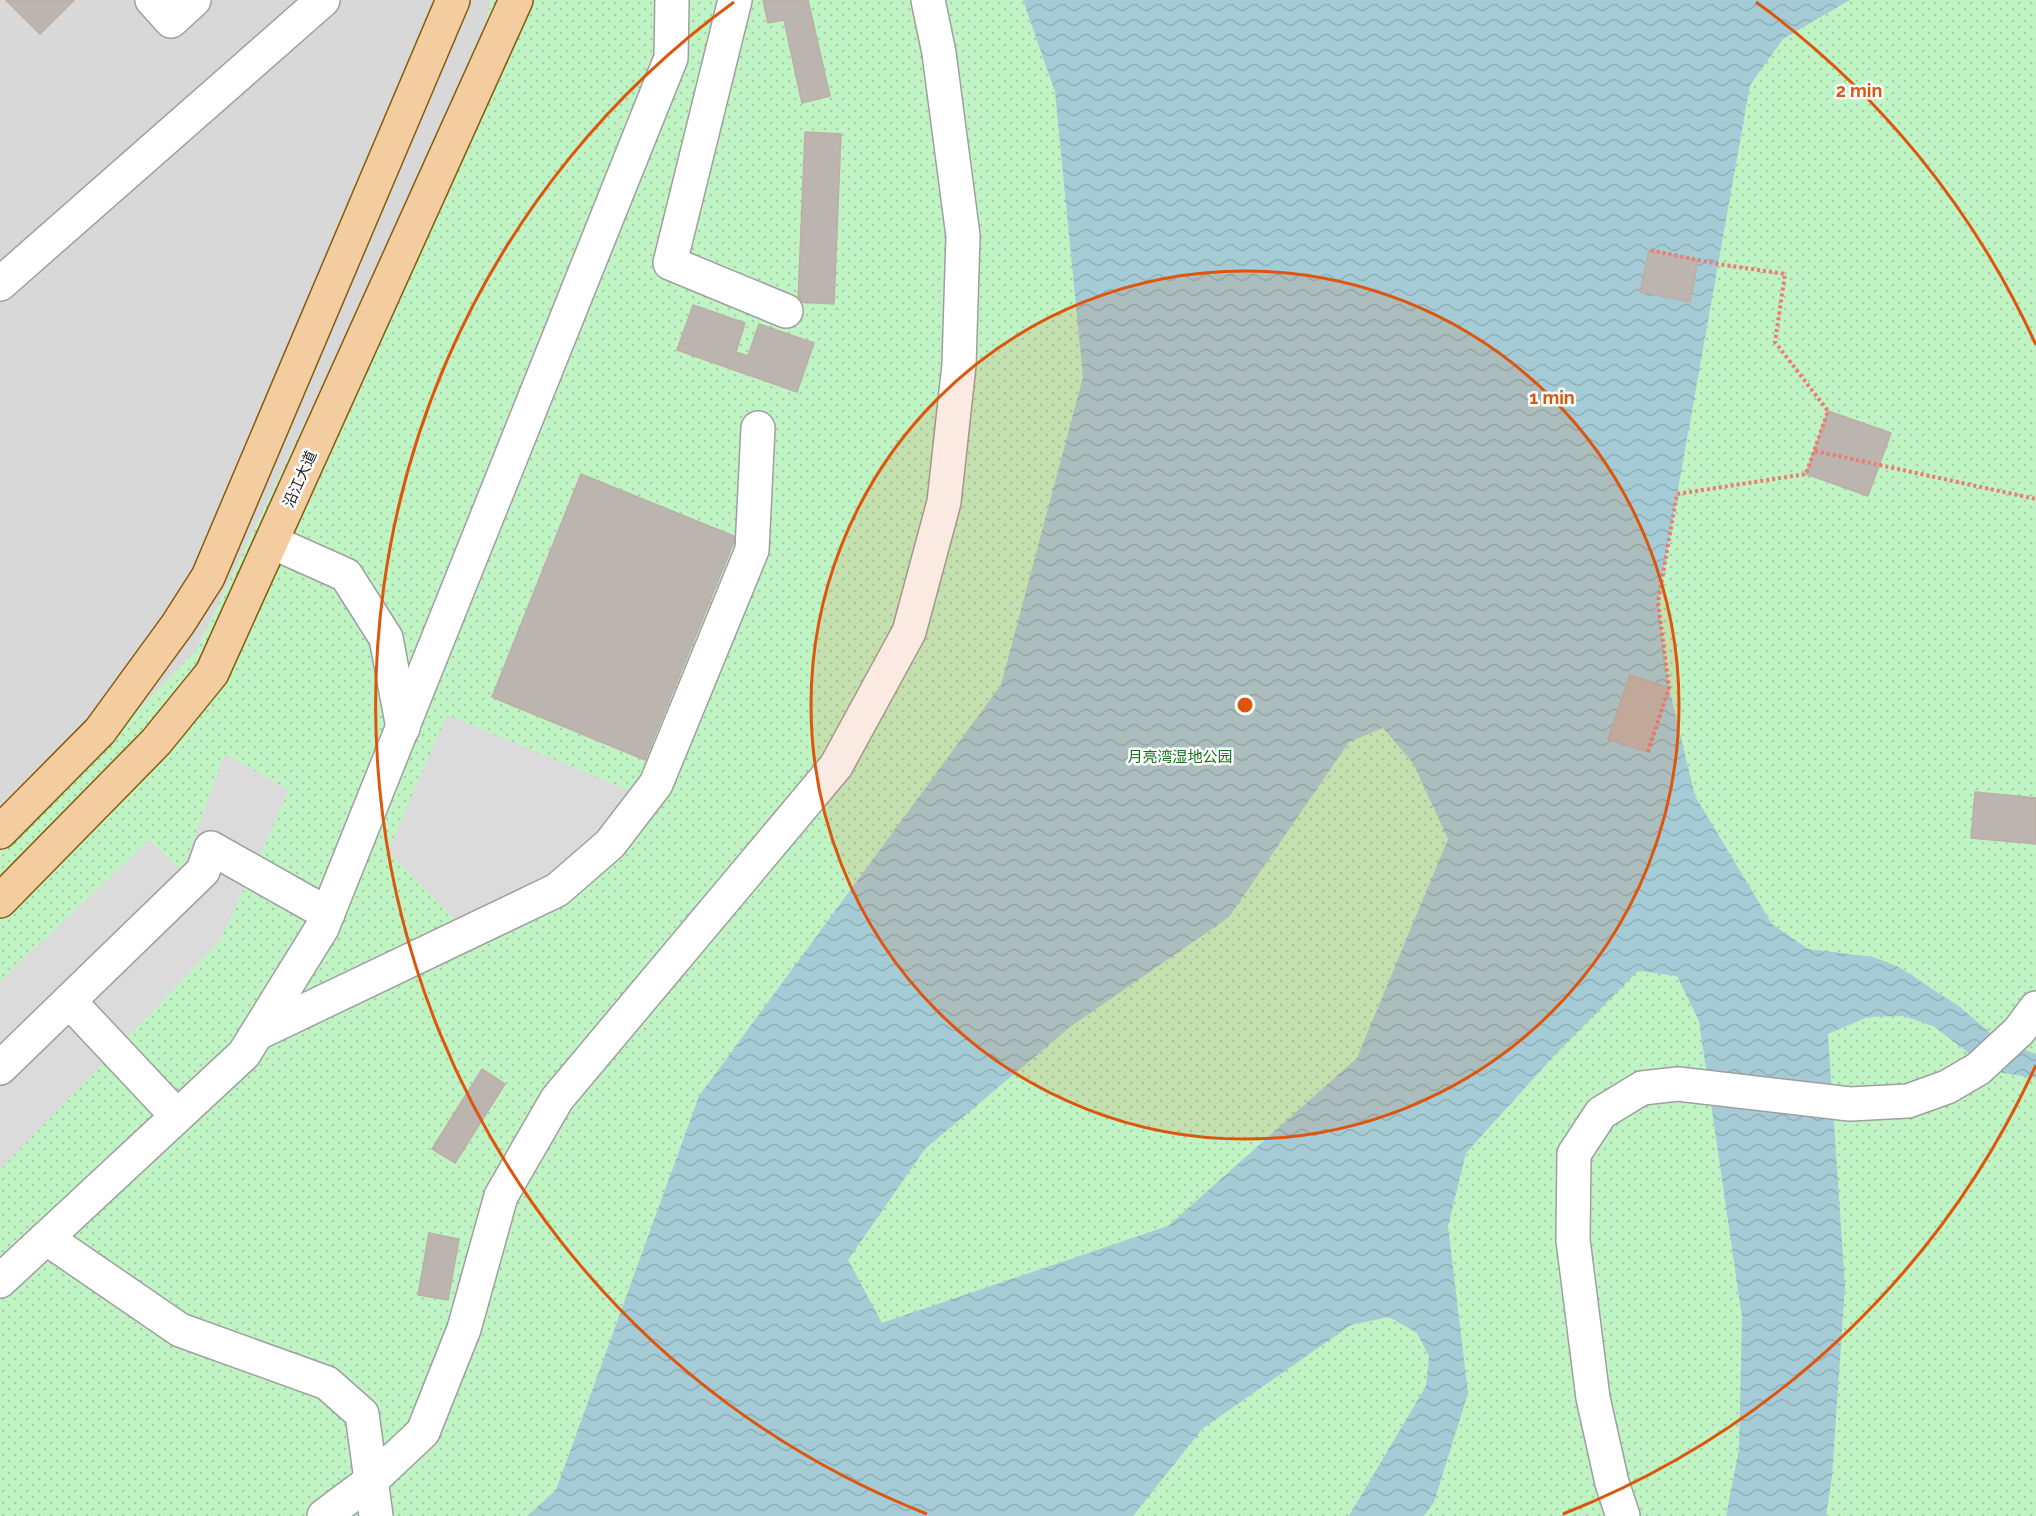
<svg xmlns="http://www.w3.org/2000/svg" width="2036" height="1516" font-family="Raleway,'Noto Sans SC',sans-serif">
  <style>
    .residential { fill: #d9d8d8 }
    .park { fill: url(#park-dots) }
    .parking { fill: #dbdbdb }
    .water { fill: url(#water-waves); fill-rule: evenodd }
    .building { fill: #bcb4af; stroke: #bcafa5; stroke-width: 1.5 }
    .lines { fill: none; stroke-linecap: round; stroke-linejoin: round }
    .minor-casing { stroke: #9f9f9f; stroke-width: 36 }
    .major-casing { stroke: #865b0c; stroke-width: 36 }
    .path { stroke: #ed7b71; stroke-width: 4; stroke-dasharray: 3 3; stroke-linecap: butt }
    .minor { stroke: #fff; stroke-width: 33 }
    .major { stroke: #f3cd9f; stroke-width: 33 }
    .ring { fill: none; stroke: #de560d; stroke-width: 3 }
    .labels { text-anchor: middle; stroke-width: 5; stroke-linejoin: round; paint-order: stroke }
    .street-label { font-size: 15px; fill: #1b1b1b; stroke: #fff }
    .park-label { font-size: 15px; fill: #146f19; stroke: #fff }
    .centre { fill: #de560d; stroke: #fff; stroke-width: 3 }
    .ring-label { font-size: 18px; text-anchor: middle; font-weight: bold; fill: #de560d; stroke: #fff; stroke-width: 5; stroke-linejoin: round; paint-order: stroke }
  </style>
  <defs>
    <pattern id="park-dots" width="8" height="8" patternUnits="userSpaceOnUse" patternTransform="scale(1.5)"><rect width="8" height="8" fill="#c1f4c4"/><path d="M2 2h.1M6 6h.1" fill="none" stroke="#a5d1a8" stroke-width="1.8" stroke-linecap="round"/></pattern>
    <pattern id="water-waves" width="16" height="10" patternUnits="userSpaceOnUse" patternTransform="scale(1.5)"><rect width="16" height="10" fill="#a5ccd6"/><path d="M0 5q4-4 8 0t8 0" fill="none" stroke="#8dafb7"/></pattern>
  </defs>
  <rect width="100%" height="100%" fill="#ece8e2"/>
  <polygon class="residential" points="0,0 491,0 477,62 197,649 0,852"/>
  <polygon class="park" points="491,0 2036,0 2036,1516 0,1516 0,853 197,649 477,62"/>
  <g class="parking">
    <polygon points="447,715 646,797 610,844 468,933 388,851"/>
    <polygon points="225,754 289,790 220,941 0,1170 0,981 149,840 182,871"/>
  </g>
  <path class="water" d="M1023,0H1850L1783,39L1750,85L1658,602L1669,688L1695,796L1772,924L1808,949L1873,957L1899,967L1960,1007L2001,1042L2036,1054V1078L2003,1073L1969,1053L1933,1026L1904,1016L1868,1017L1828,1034L1845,1286L1832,1476L1826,1516H1726L1739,1449L1742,1317L1699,1021L1677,976L1638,971L1553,1057L1466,1153L1448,1226L1468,1393L1434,1502L1424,1516H1349L1426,1386L1429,1356L1417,1333L1389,1317L1351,1325L1202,1429L1133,1516H527L556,1490L699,1096L1001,685L1083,377L1055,92ZM1383,728L1413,763L1448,839L1357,1058L1168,1226L882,1323L848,1260L925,1149L1070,1027L1229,917L1349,742Z"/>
  <g class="building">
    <polygon points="6,0 74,0 40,34"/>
    <polygon points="763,0 808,0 830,96 802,103 784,20 768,23"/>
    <polygon points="805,132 841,134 834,304 798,302"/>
    <polygon points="1649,250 1698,260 1690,302 1640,292"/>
    <polygon points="693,305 745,323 736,352 748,356 759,324 814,343 797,392 677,350"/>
    <polygon points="1828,411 1891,433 1868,496 1806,474"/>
    <polygon points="581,474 736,537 645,760 492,697"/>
    <polygon points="1630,675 1669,688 1648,752 1608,739"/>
    <polygon points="1975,792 2036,798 2036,844 1971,838"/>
    <polygon points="482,1069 505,1084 455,1163 432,1149"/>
    <polygon points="429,1233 459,1239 448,1300 418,1295"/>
  </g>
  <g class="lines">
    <defs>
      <g id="minor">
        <polyline points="152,0 171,21 194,0"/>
        <polyline points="735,0 670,263 786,311"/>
        <polyline points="0,284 323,0"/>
        <polyline points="272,542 346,575 386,638 403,728"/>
        <polyline points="69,1001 177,1116"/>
        <polyline points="258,1033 557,890 610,844 656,784 752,550 758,428"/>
        <polyline points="0,1068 203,871 211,848 328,914"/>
        <polyline points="46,1238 180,1330 327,1383 362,1414 376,1516"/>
        <polyline points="0,1281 244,1054 322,928 671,58 672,0"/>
        <polyline points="324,1516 372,1480 423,1432 464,1329 501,1196 557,1099 836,766 909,632 944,502 959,365 963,236 939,53 928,0"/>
        <polyline points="1623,1516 1612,1483 1593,1398 1573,1240 1574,1154 1601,1113 1642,1088 1678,1084 1850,1104 1908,1101 1947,1087 1978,1069 2019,1031 2036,1008"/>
      </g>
      <g id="major">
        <polyline points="0,832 100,731 178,624 208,577 453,0"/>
        <polyline points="0,901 156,742 212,673 516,0"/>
      </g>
    </defs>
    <use href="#minor" class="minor-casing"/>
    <use href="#major" class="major-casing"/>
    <g class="path">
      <polyline points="1815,451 2036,499"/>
      <polyline points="1648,752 1669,688 1658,602 1677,494 1806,474 1828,411 1775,342 1785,274 1718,264 1649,250"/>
    </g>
    <use href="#minor" class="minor"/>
    <use href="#major" class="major"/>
  </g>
  <circle cx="1245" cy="705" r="434" fill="#de560d" fill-opacity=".12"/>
  <g class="ring">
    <circle cx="1245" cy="705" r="434"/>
    <path d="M2036 1065A869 869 0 0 1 1563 1514M927 1514A869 869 0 0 1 734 2M1756 2A869 869 0 0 1 2036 345"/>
  </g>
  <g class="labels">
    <g class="street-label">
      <text transform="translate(300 479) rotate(-66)" y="5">沿江大道</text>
    </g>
    <g class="park-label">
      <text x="1180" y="762">月亮湾湿地公园</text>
    </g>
  </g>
  <circle cx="1245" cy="705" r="9" class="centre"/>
  <g class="ring-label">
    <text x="1859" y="97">2 min</text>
    <text x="1552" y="404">1 min</text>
  </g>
</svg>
